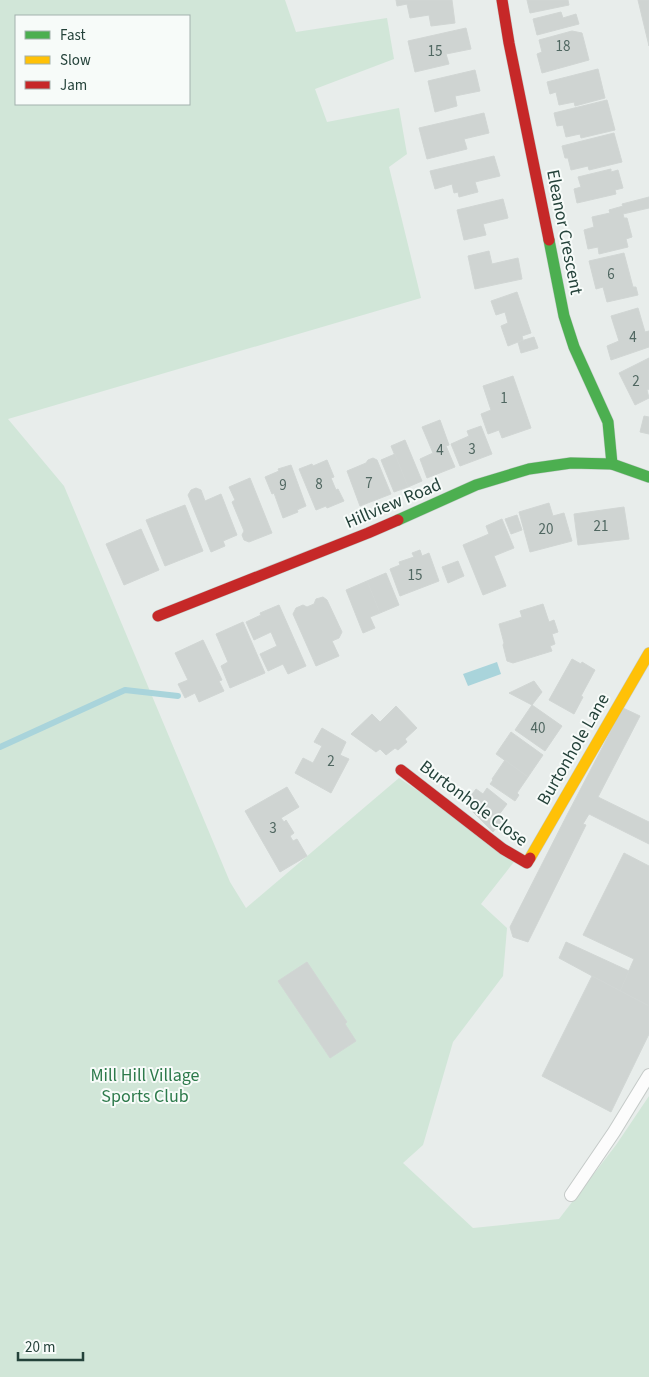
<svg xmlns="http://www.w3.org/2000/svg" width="649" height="1377" font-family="'Source Sans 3',sans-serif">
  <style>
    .green { fill: #d1e6d8; fill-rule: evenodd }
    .water { fill: #a9d4db }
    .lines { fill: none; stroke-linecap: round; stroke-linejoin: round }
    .stream { stroke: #a9d4db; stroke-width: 6 }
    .building { fill: #cfd4d2; stroke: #d1d6d4 }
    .lane-casing { stroke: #c5cac8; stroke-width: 14 }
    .fast-casing { stroke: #c3cbc8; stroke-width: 12 }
    .slow-casing { stroke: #c3cbc8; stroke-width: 12 }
    .jam-casing { stroke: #c3cbc8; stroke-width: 12 }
    .lane { stroke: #fcfcfc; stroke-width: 12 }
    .fast { stroke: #4caf50; stroke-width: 11 }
    .slow { stroke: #ffc107; stroke-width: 11 }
    .jam { stroke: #c62828; stroke-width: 11 }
    .labels { text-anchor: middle; stroke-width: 4; stroke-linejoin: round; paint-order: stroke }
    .number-label { font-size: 15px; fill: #506761 }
    .street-label { font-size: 18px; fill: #24423a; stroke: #f7fbf9 }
    .park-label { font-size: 18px; fill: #2d7a4b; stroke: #f7fbf9 }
  </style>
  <rect width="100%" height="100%" fill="#e8edeb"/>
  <path class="green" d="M0,0H285L296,32L387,18L394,59L315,89L327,122L399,108L407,154L389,167L421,298L8,419L64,486L230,882L246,908L399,778L517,858L481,904L507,928L503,976L453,1042L423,1145L403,1163L473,1228L559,1219L616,1145L649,1096V1377H0ZM16,16H189V104H16Z"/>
  <polygon class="water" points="497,662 501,674 468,686 463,674"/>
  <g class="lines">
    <polyline class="stream" points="0,747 125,690 178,696"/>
  </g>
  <g class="building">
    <polygon points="396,0 452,0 455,23 431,26 429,15 410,18 407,4 397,6"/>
    <polygon points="527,0 568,0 569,5 530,13"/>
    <polygon points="638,0 649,0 649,46"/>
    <polygon points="561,12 563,18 576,14 579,24 537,35 533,19"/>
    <polygon points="466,28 471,49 446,54 449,64 415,72 408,41"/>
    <polygon points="572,31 582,33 589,60 542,73 537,54 542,52 539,40"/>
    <polygon points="598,69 605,98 575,106 574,102 559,105 556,92 550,94 547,82"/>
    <polygon points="475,70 480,91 455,96 457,106 435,112 428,81"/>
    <polygon points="607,100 615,130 581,138 580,134 566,137 563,125 557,126 554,113"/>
    <polygon points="484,113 489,133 464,139 467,149 427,159 419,128"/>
    <polygon points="614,133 622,162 589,170 588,166 571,170 568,158 565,158 562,146"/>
    <polygon points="494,156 500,176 475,182 478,192 459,197 458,192 454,193 452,184 435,189 430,171"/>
    <polygon points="611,169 611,172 618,170 623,188 615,190 616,194 577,203 574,189 581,187 578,177"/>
    <polygon points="649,197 649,208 623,214 624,218 627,218 632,237 626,239 628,247 599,254 598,247 588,249 584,230 594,227 592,217 610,213 609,210 623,206 622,204"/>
    <polygon points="503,199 508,218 483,224 486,235 464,240 457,210"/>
    <polygon points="489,251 492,264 518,258 522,279 475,289 468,256"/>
    <polygon points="624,253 633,287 636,287 638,295 607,302 603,287 596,289 589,261"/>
    <polygon points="517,292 531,333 522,336 523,340 508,346 501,326 508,323 505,312 496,315 491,301"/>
    <polygon points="638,308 645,332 649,331 649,347 611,360 607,346 619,341 611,316"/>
    <polygon points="534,337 538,348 521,353 518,342"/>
    <polygon points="649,358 649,389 647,390 649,398 635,405 619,373"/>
    <polygon points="513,376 531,428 502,438 499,430 488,434 481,414 491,410 483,386"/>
    <polygon points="644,416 649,417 649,434 640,432"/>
    <polygon points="440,420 449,445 446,446 455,467 427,478 420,459 433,453 422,427"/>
    <polygon points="481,426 492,454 460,466 451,444 469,436 467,431"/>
    <polygon points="405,440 422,481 408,487 391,446"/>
    <polygon points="395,454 408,487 394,492 381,460"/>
    <polygon points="373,458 377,460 391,494 360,506 347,471 366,463 368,460"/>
    <polygon points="327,460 334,477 331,478 336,490 338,489 344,501 327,508 326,506 316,510 299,469 312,464 313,466"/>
    <polygon points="291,465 306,506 297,510 298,512 283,518 274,493 272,494 265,477 279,471 278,469"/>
    <polygon points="250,478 272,533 249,542 244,540 242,535 244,531 232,502 235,500 229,487"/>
    <polygon points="196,488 201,490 205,501 221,494 237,535 223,541 225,546 211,552 188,495 191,490"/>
    <polygon points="549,503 553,516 564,513 572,541 530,552 519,512"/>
    <polygon points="185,505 203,551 165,566 146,520"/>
    <polygon points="624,507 629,539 578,545 574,514"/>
    <polygon points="517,515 522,530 511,534 505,519"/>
    <polygon points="502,519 514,548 494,556 506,586 483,595 463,545 489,534 486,526"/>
    <polygon points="141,529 159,570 124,585 106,544"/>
    <polygon points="420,550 422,556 429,553 439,581 400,596 390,569 400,565 399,562 414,557 412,553"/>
    <polygon points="458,561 464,576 448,583 442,567"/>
    <polygon points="386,573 399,605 380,613 367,581"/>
    <polygon points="367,581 380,613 370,617 375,628 363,633 346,590"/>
    <polygon points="323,597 327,600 342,632 339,638 332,641 339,656 316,666 293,614 296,608 303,605 307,607 314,604 316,599"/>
    <polygon points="543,604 549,622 554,620 558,632 552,634 555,644 550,646 552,651 513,663 507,661 503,645 504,643 499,624 522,617 520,611"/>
    <polygon points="279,605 306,666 288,674 283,664 268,671 260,654 277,646 271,632 254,640 246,622 261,615 260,613"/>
    <polygon points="243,622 265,673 230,688 221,666 228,662 216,634"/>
    <polygon points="203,640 222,680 219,681 224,691 199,702 195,693 185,698 178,684 188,680 175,653"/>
    <polygon points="572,659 581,664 582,662 595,670 581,696 583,697 574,714 549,700"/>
    <polygon points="534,681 542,692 532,705 509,693"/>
    <polygon points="532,705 562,726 545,751 515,730"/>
    <polygon points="396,706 417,728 405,739 407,742 398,750 395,748 386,755 380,749 376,752 351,734 372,714 380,722"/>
    <polygon points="623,708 640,716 598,797 649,822 649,844 589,814 583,824 586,825 528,942 513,937 510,927 567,815"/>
    <polygon points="322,728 346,742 340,755 349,759 331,793 295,773 303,758 313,763 322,746 314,742"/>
    <polygon points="511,732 543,755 528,777 496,754"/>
    <polygon points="505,760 528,777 517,793 519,795 515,801 490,784 493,780 492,779"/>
    <polygon points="287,787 299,807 281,818 284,822 286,820 294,833 290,836 293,841 297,839 307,856 280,872 245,811"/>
    <polygon points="487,788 507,804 498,816 502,820 493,832 465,804 476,789 483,794"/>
    <polygon points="624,853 649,866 649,1006 620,991 634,959 583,935"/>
    <polygon points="566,942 629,971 620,991 559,958"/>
    <polygon points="307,962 347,1022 345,1024 356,1041 330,1058 278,981"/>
    <polygon points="592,976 649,1006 649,1034 611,1112 542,1076"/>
  </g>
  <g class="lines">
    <defs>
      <polyline id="lane" points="571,1195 614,1132 649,1075"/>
      <g id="fast">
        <polyline points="549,240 564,316 574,347 608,422 612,464"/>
        <polyline points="398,520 476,485 529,469 571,463 612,464 649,477"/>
      </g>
      <polyline id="slow" points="530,858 649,653"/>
      <g id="jam">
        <polyline points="502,0 509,43 549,240"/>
        <polyline points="158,616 368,533 398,520"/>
        <polyline points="401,770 503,849 527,863 530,858"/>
      </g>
    </defs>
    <use href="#lane" class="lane-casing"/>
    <use href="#fast" class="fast-casing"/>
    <use href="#slow" class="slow-casing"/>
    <use href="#jam" class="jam-casing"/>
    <use href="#lane" class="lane"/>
    <use href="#fast" class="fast"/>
    <use href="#slow" class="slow"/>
    <use href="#jam" class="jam"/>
  </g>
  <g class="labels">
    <g class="number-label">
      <text x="563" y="51">18</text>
      <text x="435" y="56">15</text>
      <text x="611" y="279">6</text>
      <text x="633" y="342">4</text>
      <text x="636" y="386">2</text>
      <text x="504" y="403">1</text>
      <text x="472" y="454">3</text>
      <text x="440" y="455">4</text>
      <text x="369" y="488">7</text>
      <text x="319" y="489">8</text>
      <text x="283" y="490">9</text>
      <text x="601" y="531">21</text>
      <text x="546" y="534">20</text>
      <text x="415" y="580">15</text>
      <text x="538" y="733">40</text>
      <text x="331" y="766">2</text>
      <text x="273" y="833">3</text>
    </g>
    <g class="street-label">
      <text transform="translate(565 232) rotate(79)" y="6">Eleanor Crescent</text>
      <text transform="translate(393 503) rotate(-23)" y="6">Hillview Road</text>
      <text transform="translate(573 749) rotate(-60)" y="6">Burtonhole Lane</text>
      <text transform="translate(474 803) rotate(37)" y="6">Burtonhole Close</text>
    </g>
    <g class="park-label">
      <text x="145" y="1081">Mill Hill Village<tspan x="145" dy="21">Sports Club</tspan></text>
    </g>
  </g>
  <rect x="15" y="15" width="175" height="90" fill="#f7fbf9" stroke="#a3b1ad"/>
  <rect x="25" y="31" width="25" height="8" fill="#4caf50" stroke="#a3b1ad"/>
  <text x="60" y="40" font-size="15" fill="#24423a">Fast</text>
  <rect x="25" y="56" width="25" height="8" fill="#ffc107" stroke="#a3b1ad"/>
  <text x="60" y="65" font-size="15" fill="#24423a">Slow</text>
  <rect x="25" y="81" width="25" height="8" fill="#c62828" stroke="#a3b1ad"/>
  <text x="60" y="90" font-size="15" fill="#24423a">Jam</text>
  <path d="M18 1352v8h65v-8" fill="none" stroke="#24423a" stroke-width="2.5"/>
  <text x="25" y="1352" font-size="15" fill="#24423a" stroke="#f7fbf9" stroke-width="4" paint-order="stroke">20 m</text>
</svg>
